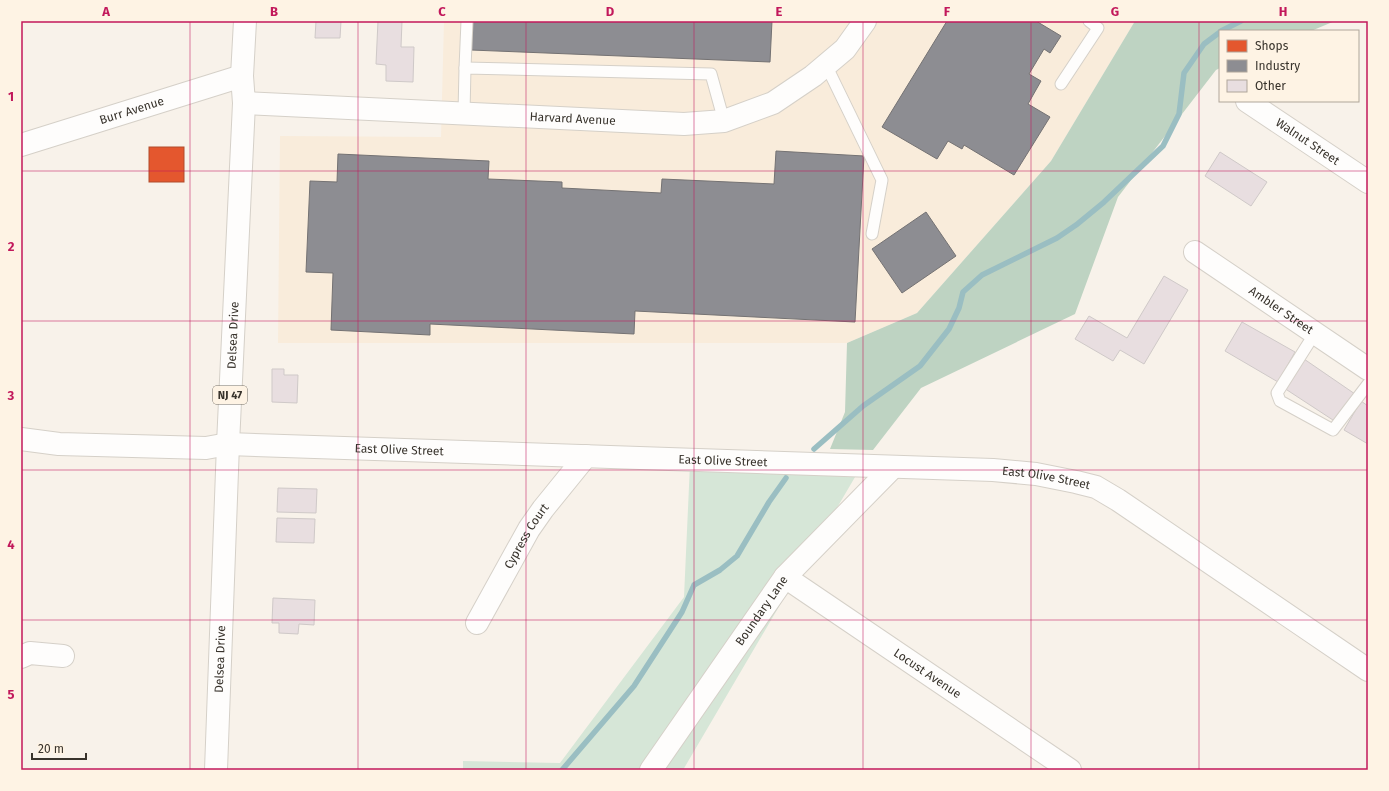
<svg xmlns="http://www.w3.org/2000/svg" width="1389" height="791" font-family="'Fira Sans',sans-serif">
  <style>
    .built { fill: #f9ecdb }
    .green { fill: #d6e6d7 }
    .forest { fill: #bed3c2 }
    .shops { fill: #e4572e; stroke: #b04c2d }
    .industry { fill: #8d8d92; stroke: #747273 }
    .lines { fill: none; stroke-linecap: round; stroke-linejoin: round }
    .stream { stroke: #9abec2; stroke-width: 5.5 }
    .building { fill: #e8dee0; stroke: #cfc9c8 }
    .lane-casing { stroke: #d5d0c8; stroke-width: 13 }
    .street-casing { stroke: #d5d0c8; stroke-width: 24 }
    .secondary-casing { stroke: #d5d0c8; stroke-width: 24 }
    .primary-casing { stroke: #d5d0c8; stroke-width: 24 }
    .lane { stroke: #fefdfc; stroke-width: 11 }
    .street { stroke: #fefdfc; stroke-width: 22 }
    .secondary { stroke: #fefdfc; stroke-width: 22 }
    .primary { stroke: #fefdfc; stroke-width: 22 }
    .grid { fill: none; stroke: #c2185b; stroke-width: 1; stroke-opacity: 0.55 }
    .labels { text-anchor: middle; stroke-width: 4; stroke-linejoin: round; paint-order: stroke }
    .shield { fill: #fef3e4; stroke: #736d63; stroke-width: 1 }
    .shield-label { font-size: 11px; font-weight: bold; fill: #38332c }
    .street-label { font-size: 12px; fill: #38332c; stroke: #fef3e4 }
    .neatline { fill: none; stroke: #c2185b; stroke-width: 1.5 }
    .grid-label { font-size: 13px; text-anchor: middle; font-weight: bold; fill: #c2185b }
  </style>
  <rect width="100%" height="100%" fill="#f8f2ea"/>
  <polygon class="built" points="444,21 1135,21 1051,161 917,313 847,343 278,343 280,136 441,137"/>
  <polygon class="green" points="690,464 858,472 683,770 463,770 463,761 560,763 684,597"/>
  <polygon class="forest" points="1135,21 1335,21 1311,31 1220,31 1220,68 1216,70 1118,197 1075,314 921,388 873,450 830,449 845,412 847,343 917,313 1051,161"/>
  <rect class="shops" x="149" y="147" width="35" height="35"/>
  <g class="industry">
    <polygon points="472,21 772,21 770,62 471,50"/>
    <polygon points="947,21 1036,21 1061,36 1050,53 1044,49 1029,74 1041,81 1028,104 1050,117 1014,175 964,145 962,149 948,141 937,159 882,127"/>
    <polygon points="776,151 864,156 855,322 635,311 634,334 430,324 430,335 331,330 333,273 306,272 310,181 337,182 338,154 489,161 488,179 562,182 562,188 661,193 662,179 774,184"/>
    <polygon points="926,212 956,256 902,293 872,249"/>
  </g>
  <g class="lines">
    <g class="stream">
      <polyline points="1221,31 1241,21"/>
      <polyline points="814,449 863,406 920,366 949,329 959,308 963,292 982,275 1057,238 1076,225 1104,202 1163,146 1179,114 1184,73 1204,44 1220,32"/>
      <polyline points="562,770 634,686 682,612 694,585 720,570 737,556 769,502 786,478"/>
    </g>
  </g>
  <g class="building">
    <polygon points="316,21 341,21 340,38 315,38"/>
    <polygon points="378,21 402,21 401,47 414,47 413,82 386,81 386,65 376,64"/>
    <polygon points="1220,152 1267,182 1251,206 1205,176"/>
    <polygon points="1164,276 1188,290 1144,364 1120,350 1113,361 1075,339 1089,316 1127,338"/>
    <polygon points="1242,322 1295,352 1278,382 1225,351"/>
    <polygon points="1304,359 1355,394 1336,422 1284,388"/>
    <polygon points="272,369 284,369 284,375 298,375 297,403 272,402"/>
    <polygon points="1361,401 1368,406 1368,444 1344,430"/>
    <polygon points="278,488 317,489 316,513 277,512"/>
    <polygon points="277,518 315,519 314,543 276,542"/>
    <polygon points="273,598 315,600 314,625 299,624 298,634 279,633 279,623 272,623"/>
  </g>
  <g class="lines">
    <defs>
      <g id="lane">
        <polyline points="826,65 882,180 872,234"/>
        <polyline points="465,68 467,21"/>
        <polyline points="1061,84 1098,28 1089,21"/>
        <polyline points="464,113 465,68 711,74 724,121"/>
        <polyline points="1315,333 1277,393 1280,401 1333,430 1368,384"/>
      </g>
      <g id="street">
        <path id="s1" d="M1247,101L1368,182"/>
        <path id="s2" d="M244,103L684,124L724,121L773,103L813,76L845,49L865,21"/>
        <path id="s3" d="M21,145L242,76"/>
        <path id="s4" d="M1195,252L1368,369"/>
        <path id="s5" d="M785,577L1070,770"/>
        <path id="s6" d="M477,623L529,529L543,509L586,456"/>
        <polyline points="21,657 30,653 63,656"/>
        <path id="s7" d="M651,770L785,577L893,467"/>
      </g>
      <g id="secondary">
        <path id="s8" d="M21,439L59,444L206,448L228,444L993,470L1036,474L1076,482L1096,487L1118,500L1368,670"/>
      </g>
      <g id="primary">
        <path id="s9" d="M216,770L228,444L244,103L242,76L245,21"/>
      </g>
    </defs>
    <use href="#lane" class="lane-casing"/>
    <use href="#street" class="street-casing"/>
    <use href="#secondary" class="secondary-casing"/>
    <use href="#primary" class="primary-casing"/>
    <use href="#lane" class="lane"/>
    <use href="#street" class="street"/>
    <use href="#secondary" class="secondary"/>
    <use href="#primary" class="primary"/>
  </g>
  <path class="grid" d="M190,21V770M358,21V770M526,21V770M694,21V770M863,21V770M1031,21V770M1199,21V770M21,171H1368M21,321H1368M21,470H1368M21,620H1368"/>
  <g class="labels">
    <rect class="shield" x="213" y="386" width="34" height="18" rx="3"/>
    <g class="shield-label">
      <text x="230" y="399">NJ 47</text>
    </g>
    <g class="street-label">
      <text dy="4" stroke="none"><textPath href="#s3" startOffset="116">Burr Avenue</textPath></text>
      <text dy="4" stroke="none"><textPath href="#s2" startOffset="329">Harvard Avenue</textPath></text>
      <text dy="4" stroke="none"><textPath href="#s1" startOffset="73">Walnut Street</textPath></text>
      <text dy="4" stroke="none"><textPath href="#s4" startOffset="104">Ambler Street</textPath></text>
      <text dy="4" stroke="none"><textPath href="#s9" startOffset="435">Delsea Drive</textPath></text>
      <text dy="4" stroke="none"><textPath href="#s8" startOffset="379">East Olive Street</textPath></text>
      <text dy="4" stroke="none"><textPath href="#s8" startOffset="703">East Olive Street</textPath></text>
      <text dy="4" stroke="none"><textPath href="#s8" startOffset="1027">East Olive Street</textPath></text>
      <text dy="4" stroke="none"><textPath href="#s6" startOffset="100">Cypress Court</textPath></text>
      <text dy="4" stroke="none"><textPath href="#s7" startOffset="194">Boundary Lane</textPath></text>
      <text dy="4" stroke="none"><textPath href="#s9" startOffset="111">Delsea Drive</textPath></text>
      <text dy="4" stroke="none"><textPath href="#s5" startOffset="172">Locust Avenue</textPath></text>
    </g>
  </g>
  <rect width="1389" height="791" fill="none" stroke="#fef3e4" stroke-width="44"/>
  <rect x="1219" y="30" width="140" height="72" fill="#fef3e4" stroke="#afa69a"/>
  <rect x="1227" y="40" width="20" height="12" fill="#e4572e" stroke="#afa69a"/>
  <text x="1255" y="50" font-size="12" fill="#38332c">Shops</text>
  <rect x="1227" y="60" width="20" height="12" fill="#8d8d92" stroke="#afa69a"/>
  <text x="1255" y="70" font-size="12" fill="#38332c">Industry</text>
  <rect x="1227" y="80" width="20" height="12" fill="#e8dee0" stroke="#afa69a"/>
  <text x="1255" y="90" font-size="12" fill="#38332c">Other</text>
  <path d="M32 753v6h54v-6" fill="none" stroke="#38332c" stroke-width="2"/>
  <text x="38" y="753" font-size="12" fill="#38332c" stroke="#fef3e4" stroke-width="3" paint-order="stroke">20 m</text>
  <rect x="22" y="22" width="1345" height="747" class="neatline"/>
  <g class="grid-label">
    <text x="106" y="16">A</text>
    <text x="274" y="16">B</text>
    <text x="442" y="16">C</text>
    <text x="610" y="16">D</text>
    <text x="779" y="16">E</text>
    <text x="947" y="16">F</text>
    <text x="1115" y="16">G</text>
    <text x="1283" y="16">H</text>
    <text x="11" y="101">1</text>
    <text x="11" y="251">2</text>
    <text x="11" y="400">3</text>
    <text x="11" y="549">4</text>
    <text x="11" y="699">5</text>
  </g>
</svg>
